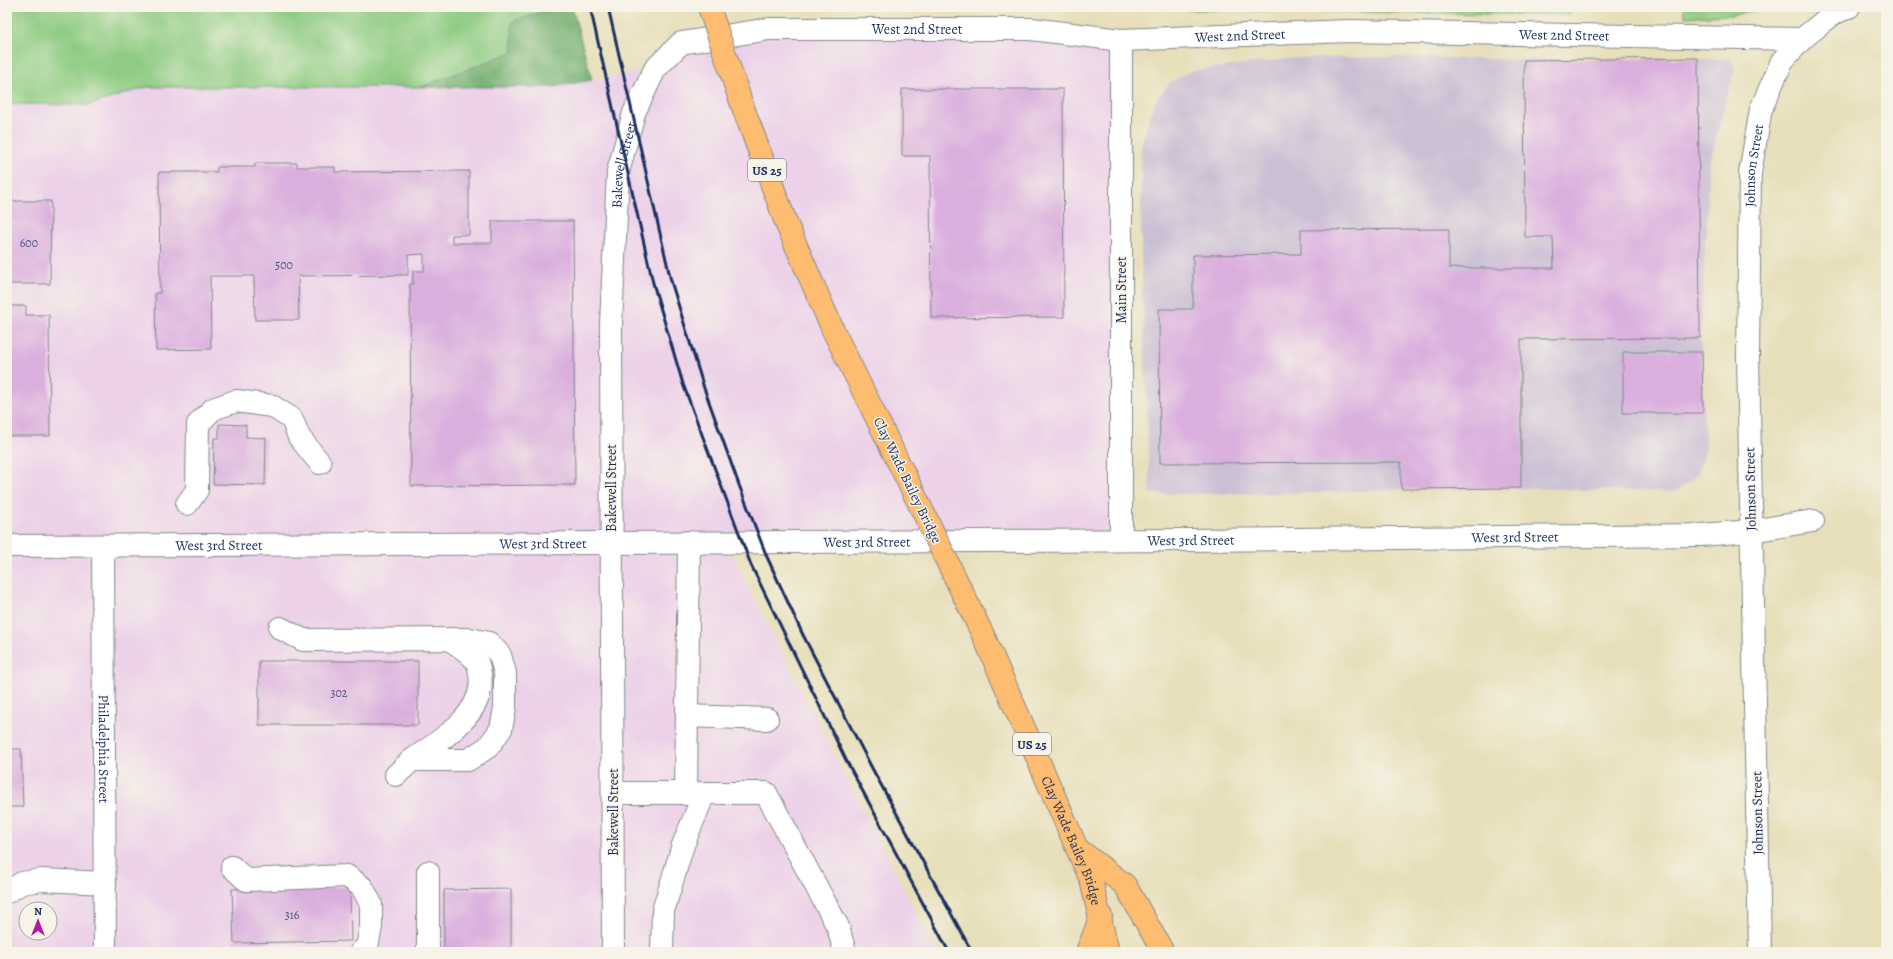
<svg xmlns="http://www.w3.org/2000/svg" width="1893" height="959" font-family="Alegreya,serif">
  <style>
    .built { fill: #ecd1e9; fill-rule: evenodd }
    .industrial { fill: #cbbfd4 }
    .green { fill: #8fcc82; stroke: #557e70 }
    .forest { fill: #73b070; stroke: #477067 }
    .building { fill: #daafde }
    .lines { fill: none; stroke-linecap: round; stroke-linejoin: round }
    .minor-casing { stroke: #81878c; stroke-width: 24 }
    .major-casing { stroke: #81878c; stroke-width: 24 }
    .minor { stroke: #fff; stroke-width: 22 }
    .major { stroke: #febc70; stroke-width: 22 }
    .rail { stroke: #1b2f5e; stroke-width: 3 }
    .major-bridge-casing { stroke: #81878c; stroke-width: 24; stroke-linecap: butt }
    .major-bridge { stroke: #febc70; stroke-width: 22 }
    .labels { text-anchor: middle; stroke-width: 3; stroke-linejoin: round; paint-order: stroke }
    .number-label { font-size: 12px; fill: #4b4f7e }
    .shield { fill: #f7f3e8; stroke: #5d6a87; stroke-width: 1 }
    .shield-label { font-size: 13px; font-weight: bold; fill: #1b2f5e }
    .street-label { font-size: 14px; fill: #1b2f5e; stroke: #f7f3e8 }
  </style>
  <rect width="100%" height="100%" fill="#f7f3e8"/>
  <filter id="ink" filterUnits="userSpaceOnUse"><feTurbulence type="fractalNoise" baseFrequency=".025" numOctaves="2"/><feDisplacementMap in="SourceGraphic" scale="8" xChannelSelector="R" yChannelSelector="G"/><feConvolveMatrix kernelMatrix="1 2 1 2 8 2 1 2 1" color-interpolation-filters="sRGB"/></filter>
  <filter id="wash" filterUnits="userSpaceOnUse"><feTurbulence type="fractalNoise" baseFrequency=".012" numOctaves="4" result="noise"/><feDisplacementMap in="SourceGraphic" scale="16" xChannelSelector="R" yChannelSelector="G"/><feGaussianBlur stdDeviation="0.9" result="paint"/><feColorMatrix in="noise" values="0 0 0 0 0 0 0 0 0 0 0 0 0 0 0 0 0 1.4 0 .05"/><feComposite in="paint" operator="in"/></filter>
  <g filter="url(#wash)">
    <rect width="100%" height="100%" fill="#e7dfb9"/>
    <path class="built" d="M769,29L1121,40V539L725,542L936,952H7V104L89,105L147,87H553L655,69L681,43ZM26,909H50V933H26Z"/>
    <polygon class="industrial" points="1406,57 1524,60 1731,59 1735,68 1710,161 1700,338 1702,352 1703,413 1706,448 1699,471 1690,481 1675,492 1521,488 1401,489 1314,493 1150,494 1141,254 1141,145 1154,103 1171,82 1191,71 1294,58"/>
    <g class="green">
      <polygon points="7,7 556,7 512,22 513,52 421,87 147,87 89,105 7,104"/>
      <polygon points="1186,7 1570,7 1570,15 1187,10"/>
      <polygon points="1684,7 1770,7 1733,15 1685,17"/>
    </g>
    <polygon class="forest" points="556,7 572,7 592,80 553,87 421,87 513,52 512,22"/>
    <g id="blocks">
      <g class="building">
        <polygon points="1698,58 1700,338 1521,339 1521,488 1401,489 1401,462 1160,463 1159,309 1193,309 1193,255 1301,254 1301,230 1449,229 1449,268 1554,268 1553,237 1525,237 1524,60"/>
        <polygon points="902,89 1063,89 1064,317 931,318 930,156 902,156"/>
        <polygon points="255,163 297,163 297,167 335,167 335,172 469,171 469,235 452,235 452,243 492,243 492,221 573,221 575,485 411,486 410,284 413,284 413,271 424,271 424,254 408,255 408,275 298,276 299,320 255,320 254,276 210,276 211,349 156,350 155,293 160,293 159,172 217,172 217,167 255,167"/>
        <polygon points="7,201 51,201 50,284 7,284"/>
        <polygon points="7,306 26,306 26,315 49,315 50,436 7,436"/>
        <polygon points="1623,352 1702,352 1703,413 1623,413"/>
        <polygon points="219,424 246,425 246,437 266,438 265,485 213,484 214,438 219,438"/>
        <rect x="259" y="661" width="159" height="64"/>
        <polygon points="7,749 21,749 23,807 7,807"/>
        <polygon points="350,887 351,941 234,943 232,889"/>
        <polygon points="511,889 511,952 444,952 444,890"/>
      </g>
    </g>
  </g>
  <g filter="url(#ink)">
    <use href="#blocks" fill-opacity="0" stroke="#81878c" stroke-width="1"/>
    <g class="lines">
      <defs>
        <g id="minor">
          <polyline points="1121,40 1121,539"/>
          <polyline points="187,504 197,490 198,424 213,409 236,401 272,406 292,419 299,437 320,463"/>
          <path id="s1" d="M7,546L1188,540L1701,535L1751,531L1813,521"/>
          <path id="s2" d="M103,546L105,952"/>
          <polyline points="280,628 303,640 470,639 489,643 500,655 505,673 505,708 501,729 488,747 468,760 412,760 396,775"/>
          <polyline points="687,716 767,719"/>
          <path d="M412,760C440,741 487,713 480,674C479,670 479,665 477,662C470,652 459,646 449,639"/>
          <polyline points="613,793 766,793 838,927 845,952"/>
          <polyline points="686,794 689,542"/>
          <polyline points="232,867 246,880 347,876 362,887 371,904 371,927 367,947 361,952"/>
          <polyline points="428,872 428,952"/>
          <polyline points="7,892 22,883 42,880 105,883"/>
          <path id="s3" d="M613,952L611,324L618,172L634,113L655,69L681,43L769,29H1031L1121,40L1348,31L1802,39"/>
          <polyline points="662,952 663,911 683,845 704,794"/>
          <path id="s4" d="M1760,952L1748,357L1750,173L1761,109L1782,61L1802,39L1833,14L1849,7"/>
        </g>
        <g id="major">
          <polyline points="833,330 930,526"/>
          <path id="s5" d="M984,637L1091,880L1108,952"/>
          <polyline points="1079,850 1125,885 1163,952"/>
          <polyline points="1087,952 1101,916"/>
        </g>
      </defs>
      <use href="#minor" class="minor-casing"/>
      <use href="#major" class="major-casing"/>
      <use href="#minor" class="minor"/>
      <use href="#major" class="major"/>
      <g class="rail">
        <polyline points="590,7 653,283 683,384 751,565 846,760 949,952"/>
        <polyline points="608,7 671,281 704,388 739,485 767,557 803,635 873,770 972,952"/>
      </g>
      <defs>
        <g id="major-bridge">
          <polyline points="709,7 741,102 787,225 833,330"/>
          <polyline points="930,526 984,637"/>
        </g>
      </defs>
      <use href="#major-bridge" class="major-bridge-casing"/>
      <use href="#major-bridge" class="major-bridge"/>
    </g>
  </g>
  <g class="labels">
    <g class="number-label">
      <text x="29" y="247">600</text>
      <text x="284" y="269">500</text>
      <text x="339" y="697">302</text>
      <text x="292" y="919">316</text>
    </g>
    <g class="shield">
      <rect x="748" y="159" width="38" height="22" rx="3"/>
      <rect x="1013" y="733" width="38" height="22" rx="3"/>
    </g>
    <g class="shield-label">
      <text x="767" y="175">US 25</text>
      <text x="1032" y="749">US 25</text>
    </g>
    <g class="street-label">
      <text dy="5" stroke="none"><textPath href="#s3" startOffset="1164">West 2nd Street</textPath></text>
      <text dy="5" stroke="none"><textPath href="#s3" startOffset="1488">West 2nd Street</textPath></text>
      <text dy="5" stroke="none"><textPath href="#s3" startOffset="1812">West 2nd Street</textPath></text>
      <text dy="5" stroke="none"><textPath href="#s4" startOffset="787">Johnson Street</textPath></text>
      <text dy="5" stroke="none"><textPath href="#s3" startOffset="788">Bakewell Street</textPath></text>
      <text transform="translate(1121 290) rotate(-90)" y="5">Main Street</text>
      <text transform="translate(908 480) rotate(64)" y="5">Clay Wade Bailey Bridge</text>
      <text transform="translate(611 488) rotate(-90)" y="5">Bakewell Street</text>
      <text transform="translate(1750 489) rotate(-91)" y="5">Johnson Street</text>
      <text dy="5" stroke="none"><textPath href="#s1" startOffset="1508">West 3rd Street</textPath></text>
      <text dy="5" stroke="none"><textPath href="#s1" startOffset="1184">West 3rd Street</textPath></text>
      <text dy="5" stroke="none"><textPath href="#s1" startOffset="860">West 3rd Street</textPath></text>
      <text dy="5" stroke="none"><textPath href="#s1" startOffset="536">West 3rd Street</textPath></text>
      <text dy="5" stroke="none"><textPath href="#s1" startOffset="212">West 3rd Street</textPath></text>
      <text dy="5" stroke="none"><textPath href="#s2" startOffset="203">Philadelphia Street</textPath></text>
      <text transform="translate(613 812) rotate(-90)" y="5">Bakewell Street</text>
      <text transform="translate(1757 813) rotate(-91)" y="5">Johnson Street</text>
      <text dy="5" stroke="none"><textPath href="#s5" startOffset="222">Clay Wade Bailey Bridge</textPath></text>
    </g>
  </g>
  <rect width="1893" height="959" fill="none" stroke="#f7f3e8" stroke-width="24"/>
  <g transform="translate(38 921)"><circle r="19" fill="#f7f3e8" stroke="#9fa5b1"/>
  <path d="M0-3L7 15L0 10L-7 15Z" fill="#b5179e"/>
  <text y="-6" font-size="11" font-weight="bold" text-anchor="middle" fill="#1b2f5e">N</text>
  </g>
</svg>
